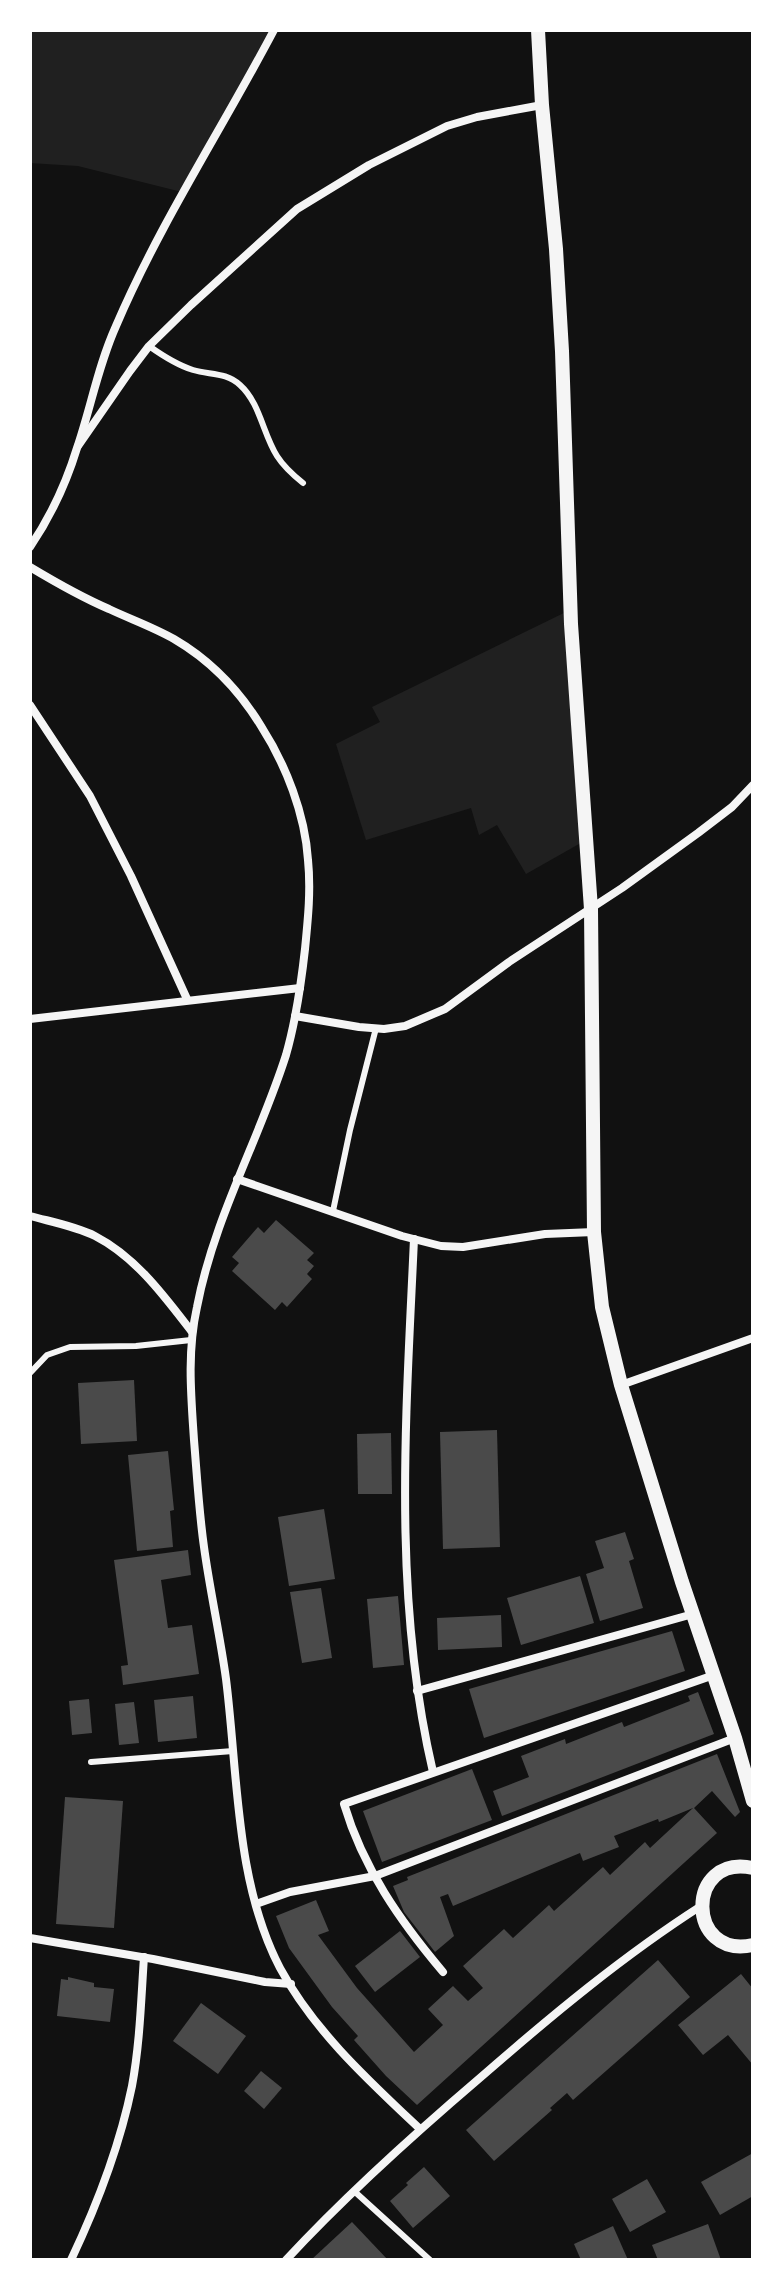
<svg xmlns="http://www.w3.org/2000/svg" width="783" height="2290" font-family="Roboto,sans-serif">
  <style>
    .green { fill: #202020 }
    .building { fill: #4a4a4a }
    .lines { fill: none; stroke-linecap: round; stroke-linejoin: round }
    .service { stroke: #f5f5f5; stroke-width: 6 }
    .minor { stroke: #f5f5f5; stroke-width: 8 }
    .tertiary { stroke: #f5f5f5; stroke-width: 14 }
  </style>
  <rect width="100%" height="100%" fill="#111"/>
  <g class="green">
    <polygon points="30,30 274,30 182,192 78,166 30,163"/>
    <polygon points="570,610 586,840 526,874 497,825 479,835 471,808 366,840 336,744 380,722 372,707"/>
  </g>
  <g class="building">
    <polygon points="276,1220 314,1253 307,1260 314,1266 307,1274 312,1279 287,1307 282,1302 275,1310 232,1271 239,1263 232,1257 258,1227 264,1233"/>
    <polygon points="134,1380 137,1441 81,1444 78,1383"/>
    <polygon points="497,1430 500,1547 443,1549 440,1432"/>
    <polygon points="391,1433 392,1494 358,1494 357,1434"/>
    <polygon points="168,1451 174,1510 170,1511 173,1547 137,1551 128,1455"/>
    <polygon points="324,1509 335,1579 289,1586 278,1517"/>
    <polygon points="625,1532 634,1559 629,1561 643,1608 600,1621 586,1574 604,1568 595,1541"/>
    <polygon points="188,1550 191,1575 161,1580 168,1628 192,1625 199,1674 123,1685 121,1666 128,1665 114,1560"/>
    <polygon points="580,1576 594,1623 521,1645 507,1598"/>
    <polygon points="321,1588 332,1658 302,1663 290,1592"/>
    <polygon points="398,1596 404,1665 373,1668 367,1599"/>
    <polygon points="501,1615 502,1647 438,1650 437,1618"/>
    <polygon points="672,1631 685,1671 484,1738 469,1689"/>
    <polygon points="698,1692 714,1734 502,1816 493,1791 529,1777 521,1756 565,1739 566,1744 622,1722 624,1727 690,1701 688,1696"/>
    <polygon points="193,1696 197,1738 158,1742 154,1700"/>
    <polygon points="89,1699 92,1733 72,1735 69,1701"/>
    <polygon points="134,1702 139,1743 119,1745 115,1704"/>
    <polygon points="717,1754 740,1812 735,1817 712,1791 694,1808 717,1833 417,2105 386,2076 354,2040 358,2036 332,2007 289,1948 276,1916 316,1900 329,1931 318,1935 357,1988 414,2052 443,2025 428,2009 453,1986 468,2001 483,1988 463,1966 504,1929 513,1938 549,1905 554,1911 603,1867 610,1875 645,1842 650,1848 693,1808 659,1822 658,1819 614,1836 619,1847 583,1861 580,1853 453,1906 448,1894 440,1897 454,1936 435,1952 404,1912 393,1886 408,1880 407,1877"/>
    <polygon points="472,1769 492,1820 382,1862 363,1811"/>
    <polygon points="65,1797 123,1801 114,1928 56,1924"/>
    <polygon points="400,1931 420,1957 375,1992 355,1966"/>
    <polygon points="658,1960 690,1997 573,2100 567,2093 550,2108 552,2110 494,2161 466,2130"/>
    <polygon points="741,1974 753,1989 753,2065 728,2035 703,2055 678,2025"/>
    <polygon points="68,1977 94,1983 94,1987 114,1989 110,2022 57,2016 61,1979 68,1980"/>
    <polygon points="201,2003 246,2036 218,2074 173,2041"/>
    <polygon points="261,2071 282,2088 264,2109 244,2091"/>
    <polygon points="753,2153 753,2196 720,2215 701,2182"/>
    <polygon points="424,2167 450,2196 413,2228 390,2201 408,2185 406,2183"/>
    <polygon points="647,2179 666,2212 630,2232 612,2199"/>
    <polygon points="352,2222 388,2260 311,2260"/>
    <polygon points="708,2224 721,2260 658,2260 652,2245"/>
    <polygon points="613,2226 628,2260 581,2260 574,2244"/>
  </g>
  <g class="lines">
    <g class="service">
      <path d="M149,346C163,356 177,365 193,370C210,375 226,372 240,385C260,403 263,434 277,456C284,467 293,475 303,483"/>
      <polyline points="333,1211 350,1130 376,1028"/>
      <polyline points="30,1373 47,1355 70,1347 136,1346 191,1340"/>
      <polyline points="91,1762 233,1751"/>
      <polyline points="354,2191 430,2260"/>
    </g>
    <g class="minor">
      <polyline points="78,446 130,371 149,346 191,305 297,209 369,165 447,126 477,117 542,105"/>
      <path d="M30,547C51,516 66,484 77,448C91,407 98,366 116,326C160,223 222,129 274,30"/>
      <path d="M30,567C55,582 81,597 109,609C130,619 153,627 174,639C210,660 239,690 261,726C286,765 305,814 308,860C311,890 308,919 305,949C301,985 296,1020 286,1055C259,1140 214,1218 197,1307C187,1352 191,1395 194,1440C197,1476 199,1512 204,1547C210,1591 220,1635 226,1679C238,1774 235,1882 280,1968C314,2031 369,2081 420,2129"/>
      <polyline points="30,705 90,796 131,876 187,999"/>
      <polyline points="295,1016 359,1027 384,1029 405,1026 445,1009 509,962 622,888 698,833 732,807 753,785"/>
      <polyline points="30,1019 300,988"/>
      <polyline points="237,1179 402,1236 441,1246 463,1247 545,1234 594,1232"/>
      <path d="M30,1216C52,1222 75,1226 95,1236C136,1257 165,1297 192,1332"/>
      <path d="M414,1239C406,1417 392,1597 433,1772"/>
      <polyline points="621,1385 753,1338"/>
      <polyline points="417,1691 693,1614"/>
      <polyline points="256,1904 290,1892 375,1876 735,1738"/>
      <polyline points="30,1938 153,1959 265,1982 291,1984"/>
      <path d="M443,1972C400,1921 363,1868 344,1804L714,1675"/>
      <path d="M71,2260C97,2205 120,2145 132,2086C140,2043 141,2000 144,1957"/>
      <path d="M286,2260C347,2194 413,2135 481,2077C551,2016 623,1956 701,1906"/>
    </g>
    <g class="tertiary">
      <polyline points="538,30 542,105 556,249 562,351 571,624 591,909 594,1232 602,1307 621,1385 682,1582 735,1738 753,1801"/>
      <path d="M753,1868C685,1853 686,1960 753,1945"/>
    </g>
  </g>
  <rect width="783" height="2290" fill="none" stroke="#ffffff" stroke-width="64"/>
</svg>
